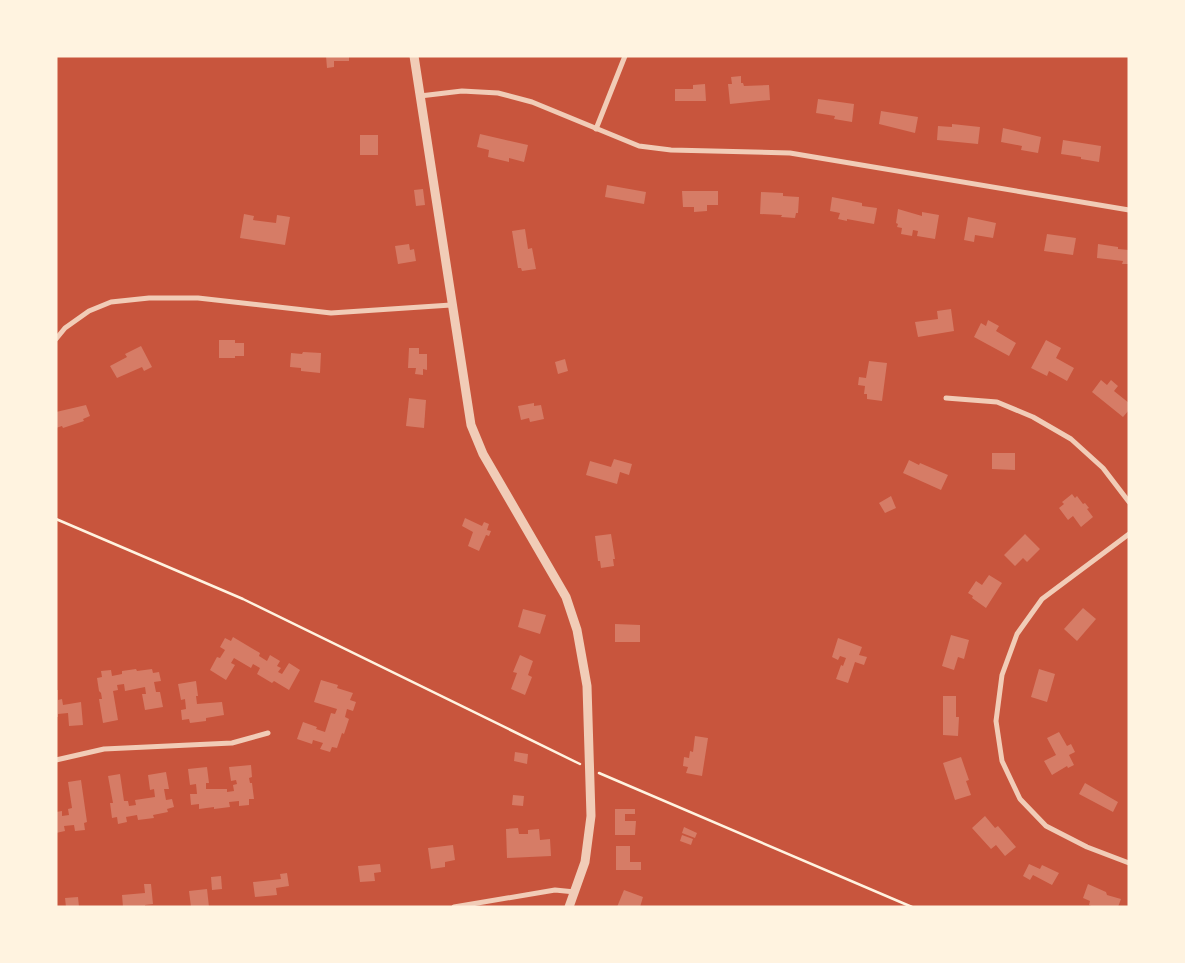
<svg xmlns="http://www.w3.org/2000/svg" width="1185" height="963" font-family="'DM Sans',sans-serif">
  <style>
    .building { fill: #d67c66 }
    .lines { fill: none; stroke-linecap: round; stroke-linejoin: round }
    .path { stroke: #fff3e0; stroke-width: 2.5 }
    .minor { stroke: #f1ccb7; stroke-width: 5 }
    .tertiary { stroke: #f1ccb7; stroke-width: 9 }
  </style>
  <rect width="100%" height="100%" fill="#c8553d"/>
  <g class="building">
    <polygon points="326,56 349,56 349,61 334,61 334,67 327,68"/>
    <polygon points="741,76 741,83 743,83 744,86 769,85 770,100 730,104 728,84 732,84 731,77"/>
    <polygon points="705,84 706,101 675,101 675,89 693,89 693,85"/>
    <polygon points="818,99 854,104 852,122 834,119 835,116 816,113"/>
    <polygon points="881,111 918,117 915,133 879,124"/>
    <polygon points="952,124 980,127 978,144 937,140 938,126 952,127"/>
    <polygon points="1003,128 1041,137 1038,153 1021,150 1022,146 1001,142"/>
    <polygon points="480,134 528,145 524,162 509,158 509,162 488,157 489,150 477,147"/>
    <rect x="360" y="135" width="18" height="20"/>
    <polygon points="1063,140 1101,146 1099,162 1081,159 1081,157 1061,154"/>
    <polygon points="607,185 646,192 644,204 605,197"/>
    <polygon points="423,189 425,205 416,206 414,190"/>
    <polygon points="682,191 718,191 718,205 707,205 707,211 694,212 694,207 683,207"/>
    <polygon points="761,192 783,193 783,196 799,197 798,213 796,213 795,218 781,217 782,215 760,214"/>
    <polygon points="832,197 862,203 862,206 877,208 874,224 847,219 847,221 838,219 840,213 830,211"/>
    <polygon points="898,209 922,216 922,212 939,215 935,239 917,236 918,231 913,230 912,236 901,234 902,228 897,227 898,224 896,223"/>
    <polygon points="244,214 254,216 253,220 276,223 277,215 290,217 285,245 240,238"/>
    <polygon points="968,217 996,223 993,238 975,235 974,242 964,240"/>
    <polygon points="525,229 528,249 532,248 536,269 522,271 521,268 518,268 512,231"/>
    <polygon points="1047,234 1076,238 1073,255 1044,251"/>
    <polygon points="409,244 410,250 414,249 416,261 398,264 395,246"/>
    <polygon points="1098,244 1118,247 1118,249 1129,250 1129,264 1122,264 1123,261 1097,258"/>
    <polygon points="951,309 954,331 918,337 915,322 938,319 937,311"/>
    <polygon points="988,320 999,326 996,331 1016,343 1009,356 974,337 981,323 986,326"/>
    <polygon points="219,340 235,340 235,343 244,343 244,356 235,356 235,358 219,358"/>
    <polygon points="1046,340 1061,348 1056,358 1074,368 1067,381 1049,371 1047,376 1031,368"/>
    <polygon points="141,346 152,367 144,371 142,367 117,378 110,366 127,357 125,354"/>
    <polygon points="409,348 419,348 419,354 427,354 427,370 423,369 423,375 415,374 416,368 408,368"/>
    <polygon points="303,352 321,353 320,373 301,371 301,368 290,367 291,353 302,354"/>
    <polygon points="565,359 568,371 558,374 555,362"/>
    <polygon points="869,361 887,363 882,401 867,399 867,394 864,394 865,386 858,385 859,377 866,378"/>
    <polygon points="1101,380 1107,385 1111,380 1118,386 1114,391 1129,403 1129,410 1123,417 1092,392"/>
    <polygon points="409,398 426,400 424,428 406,426"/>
    <polygon points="534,403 534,406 541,405 544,419 530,422 529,418 521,420 518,406"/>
    <polygon points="86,405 90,416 83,419 84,421 63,428 62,426 56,428 56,412"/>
    <polygon points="992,453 1015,453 1015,470 992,469"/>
    <polygon points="614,459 632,464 629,475 620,472 617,484 586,475 590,461 611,467"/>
    <polygon points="909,460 919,465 920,463 948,475 941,490 903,473"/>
    <polygon points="1072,494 1075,498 1077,496 1083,504 1085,503 1089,508 1087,509 1093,517 1081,527 1073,516 1068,520 1059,508 1064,504 1062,502"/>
    <polygon points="891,496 896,508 885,513 879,503"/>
    <polygon points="465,518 482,526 484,522 489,524 487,530 491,531 489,536 486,535 479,551 468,546 473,532 462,526"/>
    <polygon points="611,534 615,559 613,559 614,566 601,568 600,561 598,561 595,536"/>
    <polygon points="1025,534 1040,549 1027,562 1023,558 1015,566 1004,555"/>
    <polygon points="989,575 1002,583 986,608 972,598 973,596 968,593 976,581 982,585"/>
    <polygon points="1083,608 1096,619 1077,641 1064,629"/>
    <polygon points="523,609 546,615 540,634 518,627"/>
    <polygon points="615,624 640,625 640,642 615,642"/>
    <polygon points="951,635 969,640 964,659 958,657 954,670 942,666"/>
    <polygon points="233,637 260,653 259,656 267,661 270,655 280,661 277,666 281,668 278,672 282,674 289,663 300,670 289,690 274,681 272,683 257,674 260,668 253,664 251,668 234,658 231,663 235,665 226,680 210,670 217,657 220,658 225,650 220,647 225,638 231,641"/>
    <polygon points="838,638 862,647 859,655 867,657 864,665 855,662 848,683 836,679 841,665 843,666 846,658 840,656 838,660 832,657"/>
    <polygon points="520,655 533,661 528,675 532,677 525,695 511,689 517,673 513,672"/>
    <polygon points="136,669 137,671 152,669 153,673 159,672 161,681 154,682 156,692 160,692 163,707 145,710 142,694 146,694 145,687 125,691 124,684 117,685 118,690 113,691 118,720 103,723 99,699 102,699 101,693 99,691 97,678 102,677 101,671 111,670 112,676 122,674 122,671"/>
    <polygon points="1039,669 1055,674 1047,702 1031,697"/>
    <polygon points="321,680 338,685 337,688 353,693 350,700 356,702 353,711 347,709 345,717 349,719 344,734 342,733 337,748 332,747 330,752 320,749 323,743 313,740 312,744 297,739 303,722 317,727 316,729 325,732 331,713 335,714 337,709 314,702"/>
    <polygon points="196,681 198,696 196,696 197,704 222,702 224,715 206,718 206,721 190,723 189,719 182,720 181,710 186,709 185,699 181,700 178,684"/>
    <polygon points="56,690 58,690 58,700 62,699 63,705 81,702 83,725 69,726 68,713 58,714 58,717 56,717"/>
    <polygon points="943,696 956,696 956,717 959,717 958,736 943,735"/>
    <polygon points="1059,732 1067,746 1071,744 1075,752 1069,755 1074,765 1068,768 1067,766 1052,775 1044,761 1056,755 1047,738"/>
    <polygon points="695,736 708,738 702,776 686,773 688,767 683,766 684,757 689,758 690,751 693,752"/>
    <polygon points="515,752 528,754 527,764 514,761"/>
    <polygon points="961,757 969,780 966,781 971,795 955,800 943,763"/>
    <polygon points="251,765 252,777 249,778 250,783 252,783 254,799 249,799 249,805 239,806 239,801 229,802 230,807 214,809 214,807 199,809 199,804 191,805 190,794 197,794 196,784 190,785 188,769 207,767 209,783 206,783 206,789 227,789 227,792 234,791 233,785 237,784 236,780 231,781 229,767"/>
    <polygon points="166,772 169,789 164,789 166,800 172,799 174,807 167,809 168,812 153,815 154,818 138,820 137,815 126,817 127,822 118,824 117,817 112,818 110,803 113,803 108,776 120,774 124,801 128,801 129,806 136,805 135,800 155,797 154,789 150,790 148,775"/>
    <polygon points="81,780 87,822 84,823 85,830 75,831 74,825 64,826 65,831 56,833 56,812 62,811 62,816 69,815 68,809 72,808 68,782"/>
    <polygon points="1085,783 1118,802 1113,812 1079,794"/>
    <polygon points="513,795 524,796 523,806 512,805"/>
    <polygon points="615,809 635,809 635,814 625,814 625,821 636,821 635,835 615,835"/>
    <polygon points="985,816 995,828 998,826 1016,847 1005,856 996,845 991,849 972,828"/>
    <polygon points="684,827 697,833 695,838 682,833"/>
    <polygon points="518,828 519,834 528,834 528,830 539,829 540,840 550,839 551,856 507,858 506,829"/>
    <polygon points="682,835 693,839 691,845 680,841"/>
    <polygon points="453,845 455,860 445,862 445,867 431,869 428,848"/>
    <polygon points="616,846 630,846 630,862 641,862 641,870 616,870"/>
    <polygon points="380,864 381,872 374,873 375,881 360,882 358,866"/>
    <polygon points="1029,864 1040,869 1042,865 1059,873 1052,885 1033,875 1030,880 1023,876"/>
    <polygon points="287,873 289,886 276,888 277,895 255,897 253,882 281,879 280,874"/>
    <polygon points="221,876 222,889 212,890 211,877"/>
    <polygon points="144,884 151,884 153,904 145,905 145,907 123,907 122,895 145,893"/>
    <polygon points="1088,884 1106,892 1107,895 1121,899 1118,907 1094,907 1089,905 1090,901 1083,898"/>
    <polygon points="207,889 209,907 191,907 189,891"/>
    <polygon points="624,890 643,897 640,907 617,907"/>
    <polygon points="78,897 79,907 66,907 65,898"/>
  </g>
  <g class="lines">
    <g class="path">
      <polyline points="56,519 243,599 580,764"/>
      <polyline points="599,773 912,907"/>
    </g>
    <g class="minor">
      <polyline points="420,96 462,91 498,93 532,102 639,146 671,150 790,153 1129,210"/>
      <polyline points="596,129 625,56"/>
      <polyline points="56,339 65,328 89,311 111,302 149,298 198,298 331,313 451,305"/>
      <polyline points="946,398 997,402 1033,417 1071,439 1103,468 1129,502"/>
      <polyline points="1129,534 1042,599 1017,634 1002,675 996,721 1002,761 1020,799 1046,826 1087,847 1129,863"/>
      <polyline points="56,760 104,749 232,743 268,733"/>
      <polyline points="454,907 555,890 575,892"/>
    </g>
    <polyline class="tertiary" points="414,56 471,425 483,454 566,597 577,630 587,686 591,816 585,862 569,907"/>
  </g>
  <rect width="1185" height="963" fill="none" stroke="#fff3e0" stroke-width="115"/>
</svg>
